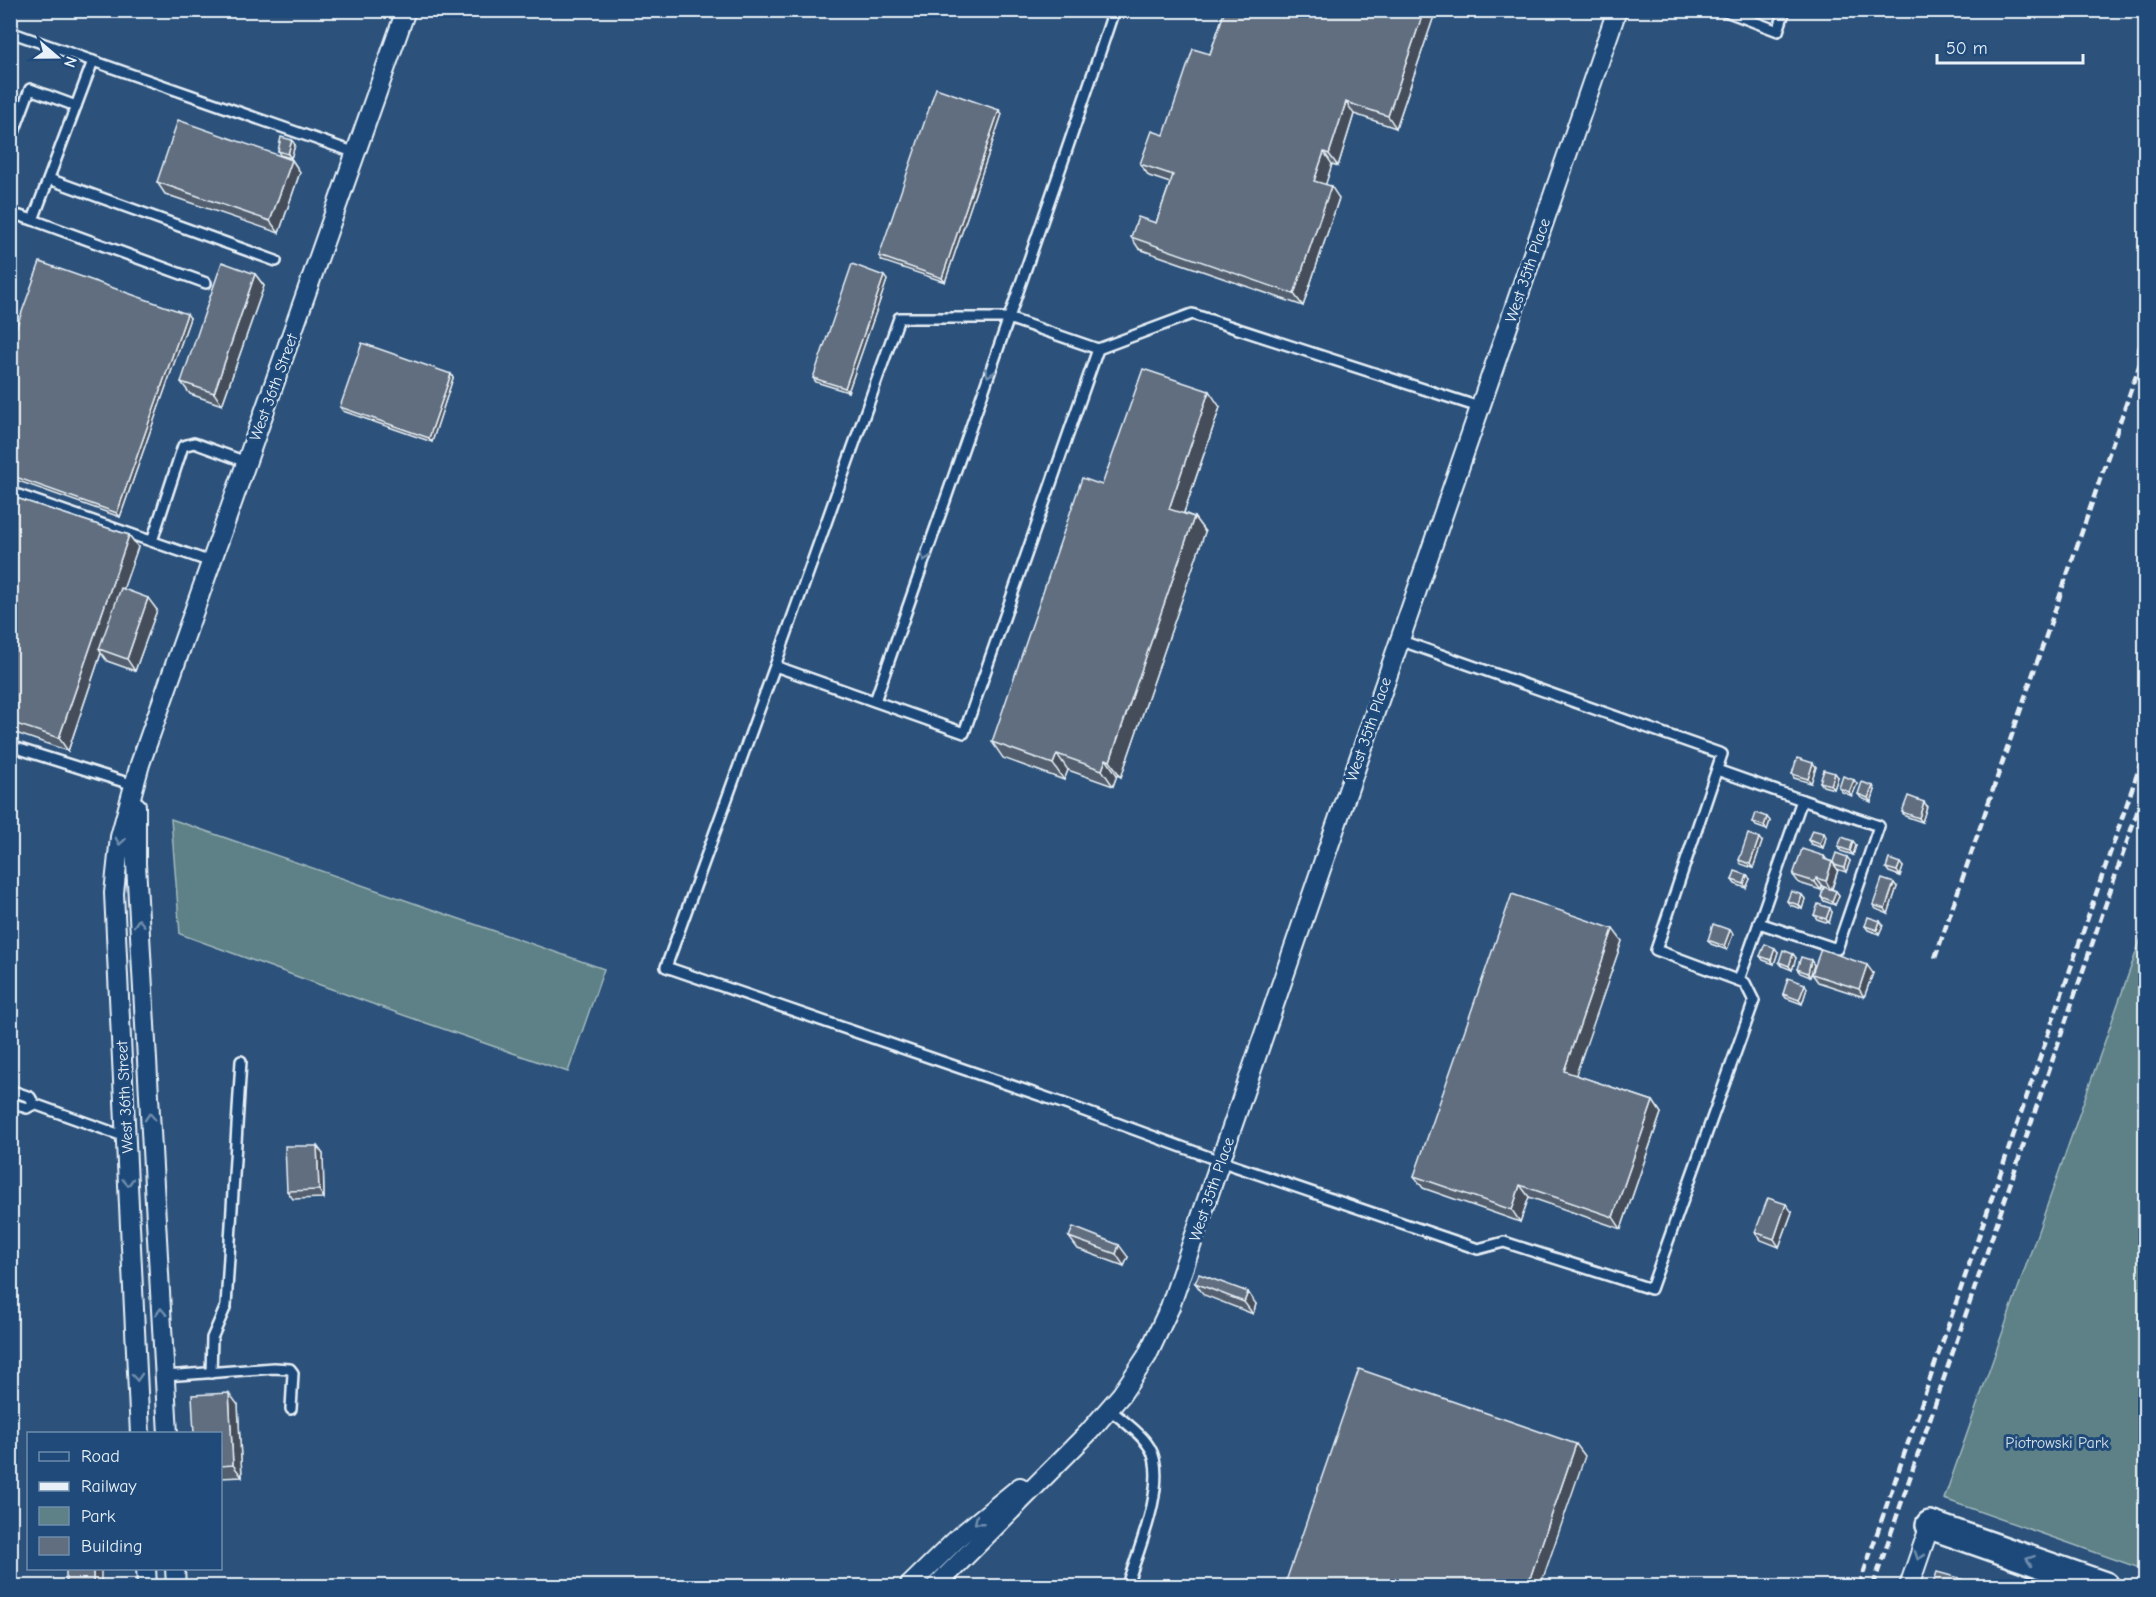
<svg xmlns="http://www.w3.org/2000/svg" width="2156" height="1597" font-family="'Comic Neue',sans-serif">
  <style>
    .green { fill: #5d8186; stroke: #a2b9bf; stroke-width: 1.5 }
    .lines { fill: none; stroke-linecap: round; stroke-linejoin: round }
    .lane-casing { stroke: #e8f1f8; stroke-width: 14 }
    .street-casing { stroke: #e8f1f8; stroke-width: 22 }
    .secondary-casing { stroke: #e8f1f8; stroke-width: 32 }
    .lane { stroke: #1f4a7a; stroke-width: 9 }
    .street { stroke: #1f4a7a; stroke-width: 18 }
    .secondary { stroke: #1f4a7a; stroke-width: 27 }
    .rail { stroke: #e8f1f8; stroke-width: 4.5; stroke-dasharray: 9 4.5; stroke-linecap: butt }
    .wall { fill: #535f6e; stroke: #e8f1f8; stroke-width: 1.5 }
    .shaded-wall { fill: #444d5a; stroke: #e8f1f8; stroke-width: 1.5 }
    .building { fill: #616e80; stroke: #e8f1f8; stroke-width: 1.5 }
    .oneway { stroke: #6f8dac }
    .labels { text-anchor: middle; stroke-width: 6; stroke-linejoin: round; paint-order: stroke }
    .street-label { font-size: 16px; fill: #e8f1f8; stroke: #1f4a7a }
    .park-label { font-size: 16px; fill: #d3e0e7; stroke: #1f4a7a }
  </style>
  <rect width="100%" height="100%" fill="#2c517b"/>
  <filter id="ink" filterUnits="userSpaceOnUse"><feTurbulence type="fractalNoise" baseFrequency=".0167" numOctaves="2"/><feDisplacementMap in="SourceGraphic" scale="12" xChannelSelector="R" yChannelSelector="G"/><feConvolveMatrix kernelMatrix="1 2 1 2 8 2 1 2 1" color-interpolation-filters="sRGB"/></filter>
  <g filter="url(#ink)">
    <g class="green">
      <polygon points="171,819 604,969 568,1072 403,1015 180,934"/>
      <polygon points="2145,927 2145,1570 1944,1499"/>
    </g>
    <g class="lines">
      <defs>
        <g id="lane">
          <polyline points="1723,10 1778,31 1785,10"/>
          <polyline points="10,32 93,61"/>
          <polyline points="10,143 30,89 76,106"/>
          <polyline points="49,179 276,261"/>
          <polyline points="10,213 33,220"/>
          <polyline points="206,283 33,220 93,61 356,153"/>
          <polyline points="1098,349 1192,314 1479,407"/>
          <polyline points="10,492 211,562"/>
          <polyline points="152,541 183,446 194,443 246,462"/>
          <polyline points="775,666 899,318 1008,318 1098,349 964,733 775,666 666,967 1065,1104 1220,1161 1478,1249 1504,1242 1651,1289 1754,1001 1745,983 1656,950 1722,754 1399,640"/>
          <path d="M875,701C955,471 1037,242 1114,10"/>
          <polyline points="10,746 134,785"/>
          <polyline points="1717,770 1802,800 1739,980"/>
          <polyline points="1759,923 1837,949 1879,826 1802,800"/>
          <polyline points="10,1090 30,1097 34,1104 126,1137"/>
          <polyline points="10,1103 27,1108 34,1104"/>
          <polyline points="211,1373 212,1338 226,1306 241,1061"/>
          <polyline points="165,1376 274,1368 290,1369 293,1373 291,1409"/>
          <path d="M1109,1409C1122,1420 1141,1433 1150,1448C1168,1479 1140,1547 1129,1579"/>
        </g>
        <g id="street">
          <polyline points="136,806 136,864 168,1434"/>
          <polyline points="140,1434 114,893 120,837 140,764 406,10"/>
          <polyline points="146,1568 147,1586"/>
          <polyline points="175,1568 176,1586"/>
          <polyline points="909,1586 960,1536 1020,1487"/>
          <polyline points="936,1586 1089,1432 1121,1395 1147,1356 1170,1307 1617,10"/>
          <polyline points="1909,1586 1930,1525"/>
        </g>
        <polyline id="secondary" points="1930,1525 2105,1586"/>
      </defs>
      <use href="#lane" class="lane-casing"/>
      <use href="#street" class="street-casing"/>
      <use href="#secondary" class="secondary-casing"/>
      <use href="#lane" class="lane"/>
      <use href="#street" class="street"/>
      <use href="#secondary" class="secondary"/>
      <g class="rail">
        <polyline points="2138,354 2146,323"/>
        <polyline points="1935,958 2146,346"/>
        <polyline points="1859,1586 2146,748"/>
        <polyline points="1873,1586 2146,786"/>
      </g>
    </g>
    <g class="wall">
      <polygon points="1225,10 1436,10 1396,128 1354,114 1338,166 1332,164 1325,185 1339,198 1303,306 1139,249 1131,237 1156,223 1170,183 1149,176 1140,164 1164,135 1210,54"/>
      <polygon points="999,110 1002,114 945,282 882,261 879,256"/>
      <polygon points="295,145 291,158 280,155 278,151"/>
      <polygon points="292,160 300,172 279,233 165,194 157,182"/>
      <polygon points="255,274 264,286 222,405 190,394 181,382"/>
      <polygon points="887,280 848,392 816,382 813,378"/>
      <polygon points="190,318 120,517 10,478 10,345"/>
      <polygon points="451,374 453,378 432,442 343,411 340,407"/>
      <polygon points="1220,407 1184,513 1194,517 1205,532 1121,777 1117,775 1113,786 1068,770 1064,780 1003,758 992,742 1102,485"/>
      <polygon points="10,496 129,535 138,547 123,589 157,610 135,671 107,661 101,653 68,751 10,731"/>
      <polygon points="1816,767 1811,783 1794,778 1792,774"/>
      <polygon points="1838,777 1834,789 1823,786 1820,782"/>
      <polygon points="1854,780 1857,784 1852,796 1842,792 1839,788"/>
      <polygon points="1873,786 1875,790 1871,802 1861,798 1858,794"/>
      <polygon points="1927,806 1922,822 1905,816 1902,812"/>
      <polygon points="1770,821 1767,830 1756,826 1753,822"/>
      <polygon points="1824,833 1826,837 1823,848 1811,844 1808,840"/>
      <polygon points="1762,842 1753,868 1741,864 1739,860"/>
      <polygon points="1856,845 1853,855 1841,851 1838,847"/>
      <polygon points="1824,856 1827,860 1833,862 1850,861 1846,872 1837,869 1838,870 1832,889 1836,891 1839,895 1835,905 1824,901 1821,897 1824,887 1822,886 1821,890 1799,883 1793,875"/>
      <polygon points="1903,867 1900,876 1889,872 1886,868"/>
      <polygon points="1750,879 1746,888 1735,884 1732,880"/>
      <polygon points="1897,887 1888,914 1876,909 1873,905"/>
      <polygon points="1802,895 1805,899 1802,909 1790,905 1787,901"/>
      <polygon points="1832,912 1829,923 1817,919 1814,915"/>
      <polygon points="1883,925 1879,934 1868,930 1865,926"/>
      <polygon points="1733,934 1727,950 1711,944 1708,940"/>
      <polygon points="1622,941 1575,1075 1653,1101 1661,1113 1621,1229 1529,1197 1520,1222 1423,1188 1414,1176"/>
      <polygon points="1778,952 1774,964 1763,960 1760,956"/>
      <polygon points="1793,954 1796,958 1792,970 1782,966 1779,962"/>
      <polygon points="1814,965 1810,977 1800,973 1797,969"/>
      <polygon points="1873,973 1864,997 1818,982 1812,974"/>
      <polygon points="1807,988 1802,1004 1786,998 1783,994"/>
      <polygon points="317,1146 323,1154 324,1198 293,1199 287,1191"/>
      <polygon points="1792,1212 1779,1247 1761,1240 1755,1232"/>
      <polygon points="1069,1237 1128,1257 1124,1266 1078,1249"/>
      <polygon points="1195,1283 1256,1304 1253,1314 1204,1295"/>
      <polygon points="238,1405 242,1477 220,1478 220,1434"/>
    </g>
    <g class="shaded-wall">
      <polygon points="1424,10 1436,10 1396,128 1388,116"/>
      <polygon points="1346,102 1354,114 1338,166 1329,154"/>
      <polygon points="999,110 1002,114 945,282 942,278"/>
      <polygon points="292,140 295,145 291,158 288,154"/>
      <polygon points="1324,152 1332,164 1323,193 1314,181"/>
      <polygon points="292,160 300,172 279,233 270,221"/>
      <polygon points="1331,186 1339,198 1303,306 1294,294"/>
      <polygon points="255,274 264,286 222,405 214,393"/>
      <polygon points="884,276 887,280 848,392 845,388"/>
      <polygon points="187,314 190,318 120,517 117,513"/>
      <polygon points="451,374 453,378 432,442 429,438"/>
      <polygon points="1209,391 1220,407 1180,524 1169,509"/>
      <polygon points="1194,517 1205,532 1121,777 1110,761"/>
      <polygon points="129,535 138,547 102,650 99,649 101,653 68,751 59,738"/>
      <polygon points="148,598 157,610 135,671 127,659"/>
      <polygon points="1057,754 1068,770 1064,780 1053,764"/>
      <polygon points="1106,759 1117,775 1113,786 1102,770"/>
      <polygon points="1813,763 1816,767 1811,783 1808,779"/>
      <polygon points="1835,773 1838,777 1834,789 1831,785"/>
      <polygon points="1854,780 1857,784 1852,796 1849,792"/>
      <polygon points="1873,786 1875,790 1871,802 1868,798"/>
      <polygon points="1924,802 1927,806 1922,822 1919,818"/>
      <polygon points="1767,817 1770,821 1767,830 1764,826"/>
      <polygon points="1824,833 1826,837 1823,848 1820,844"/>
      <polygon points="1759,838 1762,842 1753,868 1750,864"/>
      <polygon points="1853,841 1856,845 1853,855 1850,851"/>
      <polygon points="1847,857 1850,861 1846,872 1844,868"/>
      <polygon points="1832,862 1838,870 1831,890 1826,881"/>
      <polygon points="1900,863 1903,867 1900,876 1897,871"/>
      <polygon points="1747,875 1750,879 1746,888 1744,884"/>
      <polygon points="1816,878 1822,886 1821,890 1815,882"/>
      <polygon points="1894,883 1897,887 1888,914 1885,909"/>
      <polygon points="1836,891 1839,895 1835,905 1832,901"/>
      <polygon points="1802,895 1805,899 1802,909 1799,905"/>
      <polygon points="1830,908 1832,912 1829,923 1826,919"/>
      <polygon points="1880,921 1883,925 1879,934 1877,930"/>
      <polygon points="1613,929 1622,941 1573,1083 1564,1071"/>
      <polygon points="1730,930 1733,934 1727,950 1724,946"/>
      <polygon points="1775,948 1778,952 1774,964 1771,960"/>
      <polygon points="1793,954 1796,958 1792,970 1789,966"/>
      <polygon points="1811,960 1814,965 1810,977 1808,973"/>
      <polygon points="1867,965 1873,973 1864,997 1859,989"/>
      <polygon points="1805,984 1807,988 1802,1004 1799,1000"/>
      <polygon points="1653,1101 1661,1113 1621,1229 1613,1217"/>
      <polygon points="317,1146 323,1154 324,1198 319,1190"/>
      <polygon points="1520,1185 1529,1197 1520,1222 1512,1210"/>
      <polygon points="1786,1204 1792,1212 1779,1247 1774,1239"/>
      <polygon points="1119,1245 1128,1257 1124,1266 1116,1254"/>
      <polygon points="1248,1292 1256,1304 1253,1314 1244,1302"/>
      <polygon points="229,1393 238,1405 242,1477 233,1465"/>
      <polygon points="1576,1444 1585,1456 1540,1587 1527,1587"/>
      <rect x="93" y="1569" width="8" height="18"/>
      <polygon points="1959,1578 1961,1582 1960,1587 1956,1587"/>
    </g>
    <g class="building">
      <polygon points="1225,10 1424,10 1388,116 1346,102 1329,154 1324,152 1314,181 1331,186 1294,294 1131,237 1138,217 1156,223 1173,175 1140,164 1152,131 1164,135 1193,49 1210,54"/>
      <polygon points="936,88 999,110 942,278 879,256"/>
      <polygon points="178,120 292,160 270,221 157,182"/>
      <polygon points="281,137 292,140 288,154 278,151"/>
      <polygon points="40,262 187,314 117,513 10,475 10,345"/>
      <polygon points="222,262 255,274 214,393 181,382"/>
      <polygon points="852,264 884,276 845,388 813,378"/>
      <polygon points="362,343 451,374 429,438 340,407"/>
      <polygon points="1143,369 1209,391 1169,509 1194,517 1110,761 1106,759 1102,770 1057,754 1053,764 992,742 1082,478 1102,485"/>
      <polygon points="10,496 129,535 59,738 10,722"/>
      <polygon points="121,588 148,598 127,659 99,649"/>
      <polygon points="1797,758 1813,763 1808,779 1792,774"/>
      <polygon points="1824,770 1835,773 1831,785 1820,782"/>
      <polygon points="1843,776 1854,780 1849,792 1839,788"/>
      <polygon points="1862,782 1873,786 1868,798 1858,794"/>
      <polygon points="1908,796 1924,802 1919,818 1902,812"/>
      <polygon points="1756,813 1767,817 1764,826 1753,822"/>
      <polygon points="1812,830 1824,833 1820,844 1808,840"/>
      <polygon points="1748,834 1759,838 1750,864 1739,860"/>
      <polygon points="1842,837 1853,841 1850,851 1838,847"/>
      <polygon points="1802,849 1824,856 1824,859 1832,862 1826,881 1816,878 1815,882 1793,875"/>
      <polygon points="1836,853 1847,857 1844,868 1835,865 1833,862"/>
      <polygon points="1889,859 1900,863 1897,871 1886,868"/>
      <polygon points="1735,871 1747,875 1744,884 1732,880"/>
      <polygon points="1882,879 1894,883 1885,909 1873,905"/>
      <polygon points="1824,887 1836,891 1832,901 1821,897"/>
      <polygon points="1791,891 1802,895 1799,905 1787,901"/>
      <polygon points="1512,894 1613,929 1564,1071 1653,1101 1613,1217 1520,1185 1512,1210 1414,1176"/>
      <polygon points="1818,904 1830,908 1826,919 1814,915"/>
      <polygon points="1868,917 1880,921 1877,930 1865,926"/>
      <polygon points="1713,924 1730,930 1724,946 1708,940"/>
      <polygon points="1765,944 1775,948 1771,960 1760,956"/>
      <polygon points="1821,949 1867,965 1859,989 1812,974"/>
      <polygon points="1783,950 1793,954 1789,966 1779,962"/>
      <polygon points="1801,957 1811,960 1808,973 1797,969"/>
      <polygon points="1788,978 1805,984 1799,1000 1783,994"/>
      <polygon points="285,1146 317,1146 319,1190 287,1191"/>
      <polygon points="1768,1198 1786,1204 1774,1239 1755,1232"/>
      <polygon points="1073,1227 1119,1245 1116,1254 1069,1237"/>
      <polygon points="1199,1274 1248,1292 1244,1302 1195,1283"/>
      <polygon points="1359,1369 1576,1444 1527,1587 1284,1587"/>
      <polygon points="229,1393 233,1465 220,1466 220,1434 194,1434 192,1395"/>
      <rect x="66" y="1569" width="27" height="18"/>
      <polygon points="1937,1572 1959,1578 1956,1587 1932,1587"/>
      <polygon points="1961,1579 1984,1586 1983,1587 1959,1587"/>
    </g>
    <defs><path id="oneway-chevron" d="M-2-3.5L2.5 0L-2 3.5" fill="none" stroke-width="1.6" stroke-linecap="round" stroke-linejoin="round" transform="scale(1.5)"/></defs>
    <g class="oneway">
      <use href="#oneway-chevron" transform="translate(989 373) rotate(109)"/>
      <use href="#oneway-chevron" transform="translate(925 557) rotate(109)"/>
      <use href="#oneway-chevron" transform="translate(120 841) rotate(99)"/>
      <use href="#oneway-chevron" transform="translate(139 923) rotate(-93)"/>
      <use href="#oneway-chevron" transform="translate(150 1117) rotate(-93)"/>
      <use href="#oneway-chevron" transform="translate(128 1182) rotate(87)"/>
      <use href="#oneway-chevron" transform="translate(161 1312) rotate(-93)"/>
      <use href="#oneway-chevron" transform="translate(137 1377) rotate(87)"/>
      <use href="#oneway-chevron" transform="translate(978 1521) rotate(141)"/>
      <use href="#oneway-chevron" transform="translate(1919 1556) rotate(109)"/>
      <use href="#oneway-chevron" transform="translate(2030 1560) rotate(-161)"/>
    </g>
  </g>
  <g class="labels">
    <g class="street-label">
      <text transform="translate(1527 270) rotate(-71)" y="6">West 35th Place</text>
      <text transform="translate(273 387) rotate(-70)" y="6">West 36th Street</text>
      <text transform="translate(1368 729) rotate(-71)" y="6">West 35th Place</text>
      <text transform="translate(124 1097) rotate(-93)" y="6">West 36th Street</text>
      <text transform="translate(1211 1189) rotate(-71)" y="6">West 35th Place</text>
    </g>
    <g class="park-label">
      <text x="2057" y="1448">Piotrowski Park</text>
    </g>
  </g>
  <rect width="2156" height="1597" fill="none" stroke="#1f4a7a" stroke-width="36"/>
  <rect x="18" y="18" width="2120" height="1561" fill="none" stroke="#e8f1f8" stroke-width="2" filter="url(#ink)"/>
  <rect x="27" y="1432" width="195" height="138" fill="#1f4a7a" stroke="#6f8dac" stroke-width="1.5"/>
  <rect x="39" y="1452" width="30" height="9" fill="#1f4a7a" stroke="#6f8dac" stroke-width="1.5"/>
  <text x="81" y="1462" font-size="18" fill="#e8f1f8">Road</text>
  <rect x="39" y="1482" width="30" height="9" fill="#e8f1f8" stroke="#6f8dac" stroke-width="1.5"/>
  <text x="81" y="1492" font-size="18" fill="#e8f1f8">Railway</text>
  <rect x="39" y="1507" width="30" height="18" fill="#5d8186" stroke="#6f8dac" stroke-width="1.5"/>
  <text x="81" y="1522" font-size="18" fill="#e8f1f8">Park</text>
  <rect x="39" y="1537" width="30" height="18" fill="#616e80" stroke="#6f8dac" stroke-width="1.5"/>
  <text x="81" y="1552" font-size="18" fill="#e8f1f8">Building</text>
  <g transform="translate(57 57) rotate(110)" stroke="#1f4a7a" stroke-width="4.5" paint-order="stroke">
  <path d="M0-4.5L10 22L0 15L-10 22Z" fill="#e8f1f8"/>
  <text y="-9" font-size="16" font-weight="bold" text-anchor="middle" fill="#e8f1f8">N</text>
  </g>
  <path d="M1937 54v9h146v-9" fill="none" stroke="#e8f1f8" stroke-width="3"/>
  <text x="1946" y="54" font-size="18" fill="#e8f1f8" stroke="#1f4a7a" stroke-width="4.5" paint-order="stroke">50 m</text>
</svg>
